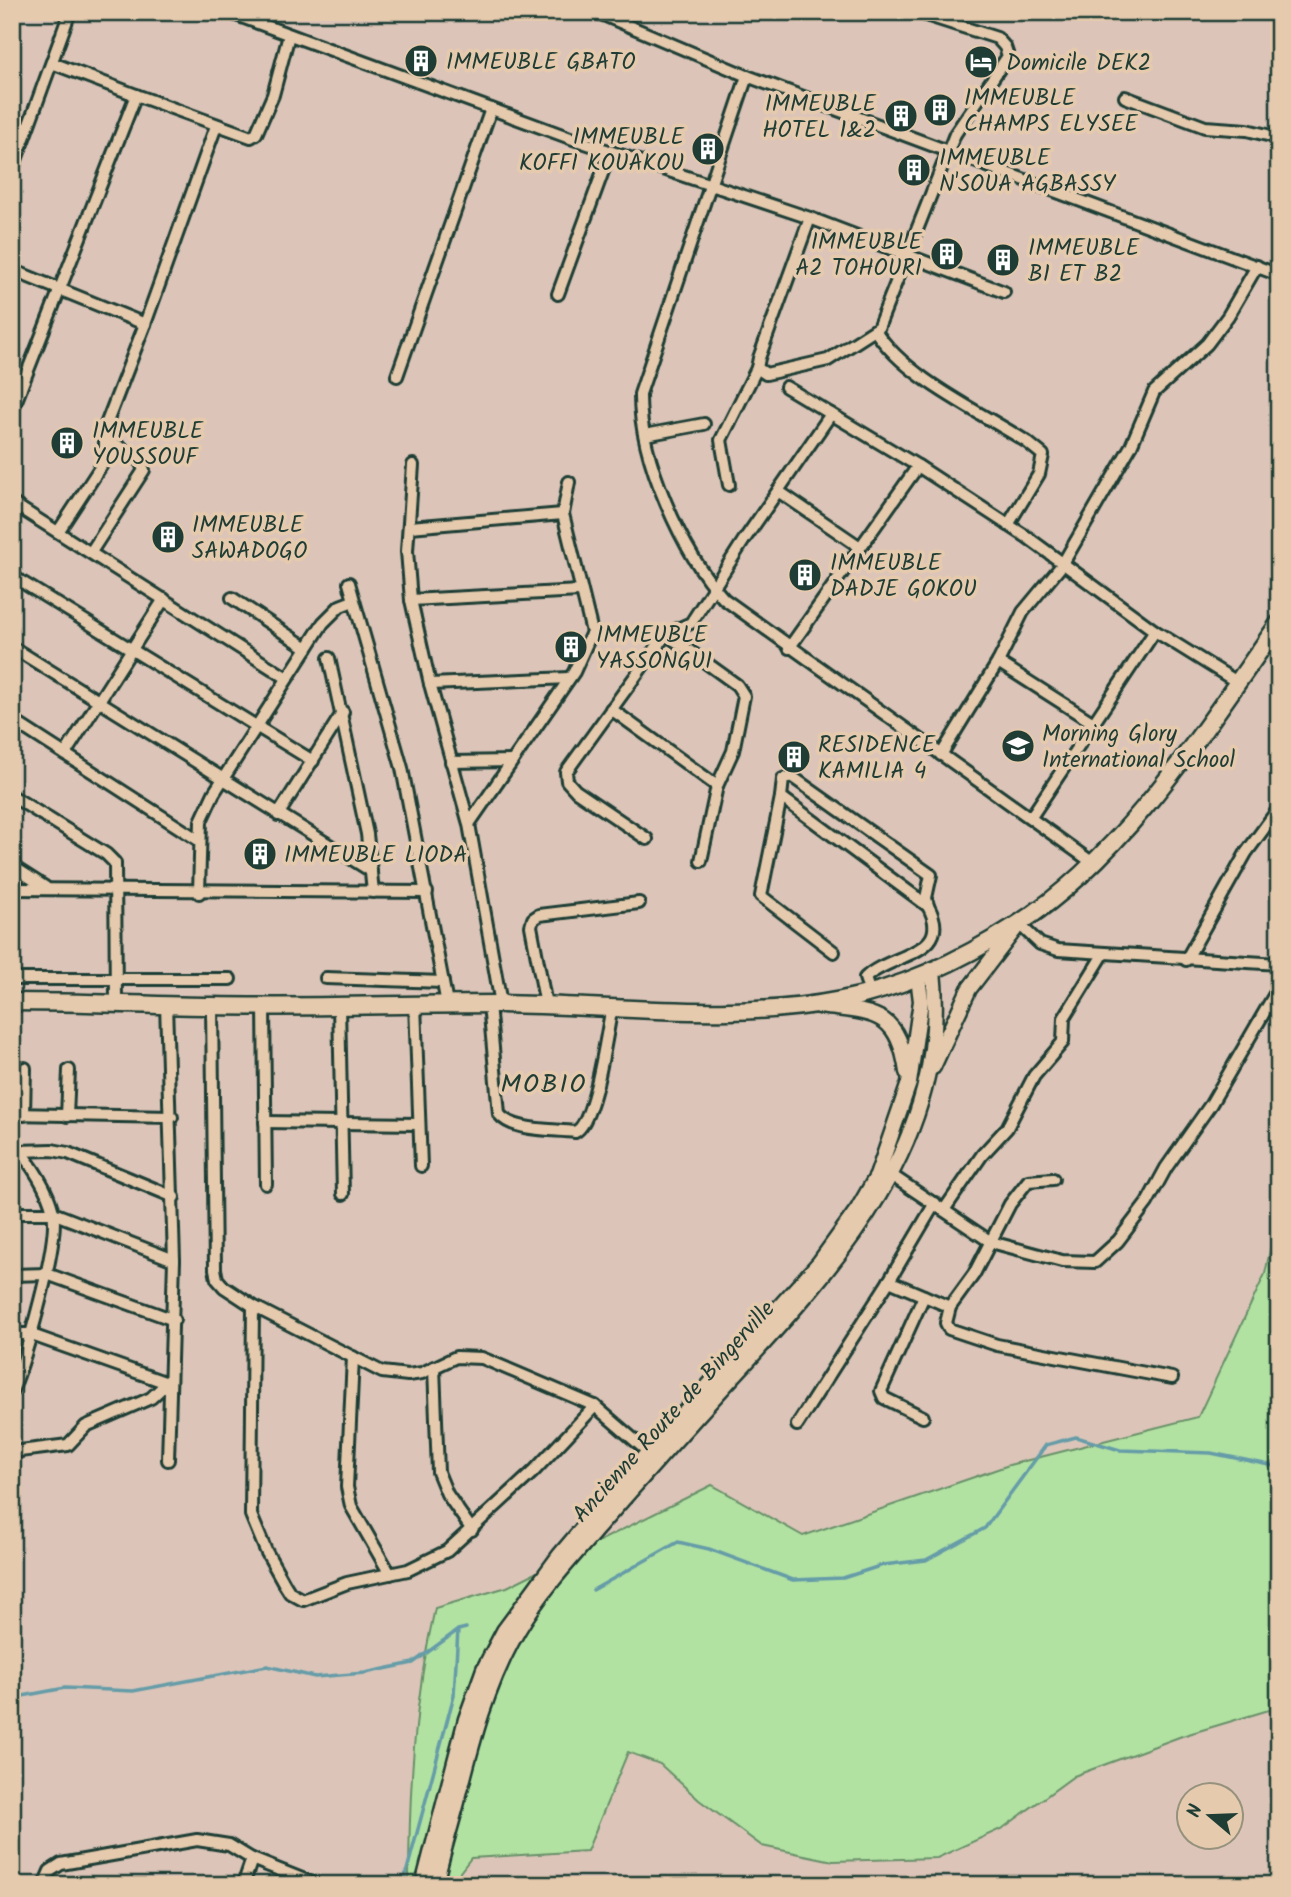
<svg xmlns="http://www.w3.org/2000/svg" width="1291" height="1897" font-family="Kalam,sans-serif">
  <style>
    .green { fill: #b2e2a1; stroke: #68906a; stroke-width: 2 }
    .lines { fill: none; stroke-linecap: round; stroke-linejoin: round }
    .stream { stroke: #659ca8; stroke-width: 3.5 }
    .minor-casing { stroke: #1f3d34; stroke-width: 16 }
    .tertiary-casing { stroke: #1f3d34; stroke-width: 19 }
    .secondary-casing { stroke: #1f3d34; stroke-width: 21 }
    .minor { stroke: #e6caad; stroke-width: 10 }
    .tertiary { stroke: #e6caad; stroke-width: 14 }
    .secondary { stroke: #e6caad; stroke-width: 16 }
    .labels { text-anchor: middle; stroke-width: 7; stroke-linejoin: round; paint-order: stroke }
    .poi-label { font-size: 23px; fill: #1f3d34; stroke: #e6caad; text-anchor: start }
    .street-label { font-size: 23px; fill: #1f3d34; stroke: #e6caad }
    .quarter-label { font-size: 26px; letter-spacing: 2px; fill: #1f3d34; stroke: #e6caad }
  </style>
  <rect width="100%" height="100%" fill="#dcc5b8"/>
  <filter id="ink" filterUnits="userSpaceOnUse"><feTurbulence type="fractalNoise" baseFrequency=".0143" numOctaves="2"/><feDisplacementMap in="SourceGraphic" scale="14" xChannelSelector="R" yChannelSelector="G"/><feConvolveMatrix kernelMatrix="1 2 1 2 8 2 1 2 1" color-interpolation-filters="sRGB"/></filter>
  <g filter="url(#ink)">
    <path class="green" d="M1279,1208V1707L1182,1736L1074,1776L1003,1828L937,1858L833,1861L762,1846L699,1800L660,1764L628,1752L587,1851L471,1858L450,1885H409C409,1792 414,1699 435,1608L507,1587L712,1485L803,1536L1009,1465L1198,1417L1265,1274Z"/>
    <g class="lines">
      <g class="stream">
        <polyline points="593,1590 678,1542 709,1549 793,1580 843,1578 883,1565 926,1560 985,1528 1046,1445 1076,1437 1120,1450 1211,1453 1279,1467"/>
        <polyline points="12,1698 65,1688 133,1691 267,1666 315,1677 365,1673 413,1663 458,1630"/>
        <polyline points="403,1885 454,1695 458,1630 466,1628"/>
      </g>
      <defs>
        <g id="minor">
          <polyline points="228,12 573,139 810,218 1004,292"/>
          <polyline points="596,12 747,76 1279,275"/>
          <polyline points="52,63 136,95"/>
          <path d="M747,76L640,394C639,457 682,553 724,599L1093,863"/>
          <polyline points="1125,97 1205,127 1247,130 1279,138"/>
          <polyline points="12,171 70,12"/>
          <polyline points="810,218 759,358 757,368 766,374 828,360 878,328 955,134 1008,56 1005,47 997,38 916,12"/>
          <polyline points="12,270 145,324 216,126"/>
          <polyline points="558,294 610,152"/>
          <path d="M875,330C905,378 979,411 1027,442L1043,455L1039,474L1008,525"/>
          <polyline points="397,376 491,109"/>
          <polyline points="786,387 918,466 1027,537 1155,631 1237,682"/>
          <polyline points="12,411 136,95 251,137 256,134 273,95 289,35"/>
          <polyline points="645,435 704,424"/>
          <polyline points="413,465 407,551 411,600 430,684 469,824 501,1004"/>
          <polyline points="729,485 721,440 757,368"/>
          <polyline points="778,491 860,547"/>
          <polyline points="12,503 287,678"/>
          <polyline points="410,527 563,514"/>
          <polyline points="58,532 105,460 105,438"/>
          <polyline points="91,552 144,470 140,461 102,435 145,324"/>
          <polyline points="12,576 313,761"/>
          <polyline points="349,583 402,768 447,1004"/>
          <polyline points="232,598 307,648"/>
          <polyline points="411,600 580,591"/>
          <polyline points="666,634 737,685 744,696 733,751 717,786 701,861"/>
          <polyline points="12,647 371,871"/>
          <polyline points="789,648 918,466"/>
          <polyline points="329,658 367,834 373,892"/>
          <polyline points="998,662 1095,724"/>
          <polyline points="430,684 569,678"/>
          <polyline points="611,709 717,786"/>
          <polyline points="12,720 200,841"/>
          <polyline points="65,754 164,599"/>
          <polyline points="941,755 998,662 1023,612 1062,565 1131,446 1154,392 1207,344 1228,316 1257,266"/>
          <polyline points="451,762 512,761"/>
          <polyline points="12,796 106,854 115,863 116,1002"/>
          <polyline points="781,797 783,779 791,776 931,875 926,898 928,906"/>
          <polyline points="278,815 343,712"/>
          <polyline points="1031,817 1155,631"/>
          <polyline points="469,824 574,672 592,632 563,514 569,482"/>
          <polyline points="647,839 576,791 567,781 566,772 666,634 691,623 744,540 831,414"/>
          <polyline points="12,866 45,887"/>
          <polyline points="12,889 427,892"/>
          <polyline points="199,893 201,821 214,793 323,623 340,606 353,601"/>
          <polyline points="1019,924 1040,944 1058,950 1279,964"/>
          <path d="M834,952L761,896L781,797L928,906C955,955 890,953 865,978L870,993"/>
          <polyline points="1186,960 1246,853 1279,808"/>
          <polyline points="326,978 443,982"/>
          <polyline points="12,979 230,979"/>
          <polyline points="166,1004 174,1260 168,1460"/>
          <polyline points="415,1004 421,1166"/>
          <path d="M489,1004L499,1114C513,1132 553,1129 575,1132C595,1124 607,1030 612,1007"/>
          <polyline points="339,1005 343,1194"/>
          <polyline points="546,1005 531,926 533,919 539,915 639,903"/>
          <polyline points="212,1006 215,1269 217,1279 224,1287 253,1306 382,1372 408,1375 422,1373 456,1357 482,1358 595,1406 654,1457"/>
          <polyline points="264,1006 266,1184"/>
          <polyline points="12,1114 172,1117"/>
          <polyline points="24,1115 25,1068"/>
          <polyline points="67,1116 69,1070"/>
          <polyline points="265,1122 419,1124"/>
          <path d="M12,1142C29,1161 47,1187 53,1212C60,1241 25,1360 12,1391"/>
          <polyline points="18,1151 52,1150 68,1153 174,1197"/>
          <polyline points="891,1175 991,1242 1062,1261 1095,1262 1118,1241 1147,1203 1166,1168 1211,1104 1279,987"/>
          <polyline points="1053,1179 1028,1181 1010,1204 974,1274 950,1307 946,1323 949,1329 997,1345 1172,1378"/>
          <polyline points="944,1210 982,1155 1007,1128 1034,1076 1063,1042 1064,1018 1104,953"/>
          <polyline points="12,1213 53,1213 174,1260"/>
          <polyline points="12,1275 47,1274 174,1320"/>
          <polyline points="889,1281 950,1307"/>
          <polyline points="253,1306 251,1515 266,1551 285,1585 290,1593 303,1600 347,1583 408,1570 447,1551 534,1471 595,1406"/>
          <polyline points="12,1334 29,1334 170,1384"/>
          <polyline points="353,1357 347,1487 351,1506 390,1574"/>
          <polyline points="434,1367 438,1472 447,1494 472,1530"/>
          <polyline points="923,1417 884,1398 881,1391 924,1296"/>
          <polyline points="797,1425 889,1281 935,1203"/>
          <polyline points="12,1452 68,1445 86,1426 151,1398 167,1383"/>
          <polyline points="44,1885 50,1871 61,1864 197,1840 229,1845 252,1859 317,1885"/>
          <polyline points="243,1885 252,1859"/>
        </g>
        <g id="tertiary">
          <path d="M819,1006C874,1013 898,1010 907,1072"/>
          <polyline points="933,1067 969,989 1015,929"/>
          <polyline points="423,1885 466,1719 484,1669 504,1631 560,1555 621,1483 819,1263 858,1209 877,1176 909,1083 921,1001 918,977"/>
          <path d="M435,1885C441,1857 450,1829 457,1802C472,1742 487,1683 518,1630C540,1592 572,1557 601,1524C642,1477 684,1430 726,1384C835,1266 951,1144 933,970"/>
        </g>
        <path id="secondary" d="M12,1002C79,1002 146,1005 212,1006C308,1008 403,1004 499,1004C612,1005 730,1022 841,1000C904,988 965,958 1018,924C1124,857 1208,724 1279,623"/>
      </defs>
      <use href="#minor" class="minor-casing"/>
      <use href="#tertiary" class="tertiary-casing"/>
      <use href="#secondary" class="secondary-casing"/>
      <use href="#minor" class="minor"/>
      <use href="#tertiary" class="tertiary"/>
      <use href="#secondary" class="secondary"/>
    </g>
  </g>
  <defs>
    <symbol id="building-disc" viewBox="-11 -11 22 22"><circle r="9.5" fill="#1f3d34" stroke="#e6caad"/><path d="M-4-6H4V6H1V3H-1V6H-4ZM-2.5-4.3h1.7v1.8h-1.7ZM.8-4.3h1.7v1.8H.8ZM-2.5-1h1.7V.8h-1.7ZM.8-1h1.7V.8H.8Z" fill="#fff"/></symbol>
    <symbol id="hotel-disc" viewBox="-11 -11 22 22"><circle r="9.5" fill="#1f3d34" stroke="#e6caad"/><path d="M-6-4.5h1.5V1H6V5H4.5V3h-9V5H-6ZM-4 0a1.8 1.8 0 1 1 3.6 0ZM.5 0V-2.5h3Q6-2.5 6 0Z" fill="#fff"/></symbol>
    <symbol id="school-disc" viewBox="-11 -11 22 22"><circle r="9.5" fill="#1f3d34" stroke="#e6caad"/><path d="M0-5L7-2L0 1L-7-2ZM-4 1L0 2.5L4 1V4Q0 6-4 4Z" fill="#fff"/></symbol>
  </defs>
  <g fill-rule="evenodd">
    <use href="#building-disc" x="402" y="42" width="38" height="38"/>
    <use href="#hotel-disc" x="962" y="43" width="38" height="38"/>
    <use href="#building-disc" x="921" y="91" width="38" height="38"/>
    <use href="#building-disc" x="882" y="97" width="38" height="38"/>
    <use href="#building-disc" x="689" y="130" width="38" height="38"/>
    <use href="#building-disc" x="895" y="151" width="38" height="38"/>
    <use href="#building-disc" x="928" y="235" width="38" height="38"/>
    <use href="#building-disc" x="984" y="241" width="38" height="38"/>
    <use href="#building-disc" x="48" y="424" width="38" height="38"/>
    <use href="#building-disc" x="149" y="518" width="38" height="38"/>
    <use href="#building-disc" x="786" y="556" width="38" height="38"/>
    <use href="#building-disc" x="552" y="628" width="38" height="38"/>
    <use href="#school-disc" x="999" y="727" width="38" height="38"/>
    <use href="#building-disc" x="775" y="738" width="38" height="38"/>
    <use href="#building-disc" x="241" y="835" width="38" height="38"/>
  </g>
  <g class="labels">
    <g class="poi-label">
      <text x="446" y="69">IMMEUBLE GBATO</text>
      <text x="1006" y="70">Domicile DEK2</text>
      <text x="964" y="105">IMMEUBLE<tspan x="964" dy="26">CHAMPS ELYSEE</tspan></text>
      <text x="876" y="111" text-anchor="end">IMMEUBLE<tspan x="876" dy="26">HOTEL 1&amp;2</tspan></text>
      <text x="684" y="144" text-anchor="end">IMMEUBLE<tspan x="684" dy="26">KOFFI KOUAKOU</tspan></text>
      <text x="939" y="165">IMMEUBLE<tspan x="939" dy="26">N'SOUA AGBASSY</tspan></text>
      <text x="922" y="249" text-anchor="end">IMMEUBLE<tspan x="922" dy="26">A2 TOHOURI</tspan></text>
      <text x="1028" y="255">IMMEUBLE<tspan x="1028" dy="26">B1 ET B2</tspan></text>
      <text x="92" y="438">IMMEUBLE<tspan x="92" dy="26">YOUSSOUF</tspan></text>
      <text x="192" y="532">IMMEUBLE<tspan x="192" dy="26">SAWADOGO</tspan></text>
      <text x="830" y="570">IMMEUBLE<tspan x="830" dy="26">DADJE GOKOU</tspan></text>
      <text x="596" y="642">IMMEUBLE<tspan x="596" dy="26">YASSONGUI</tspan></text>
      <text x="1042" y="741">Morning Glory<tspan x="1042" dy="26">International School</tspan></text>
      <text x="818" y="752">RESIDENCE<tspan x="818" dy="26">KAMILIA 4</tspan></text>
      <text x="284" y="862">IMMEUBLE LIODA</text>
    </g>
    <g class="street-label">
      <text transform="translate(673 1411) rotate(-48)" y="8">Ancienne Route de Bingerville</text>
    </g>
    <g class="quarter-label">
      <text x="544" y="1092">MOBIO</text>
    </g>
  </g>
  <rect width="1291" height="1897" fill="none" stroke="#e6caad" stroke-width="42"/>
  <rect x="21" y="21" width="1249" height="1855" fill="none" stroke="#1f3d34" stroke-width="2.5" filter="url(#ink)"/>
  <g transform="translate(1210 1816) rotate(289)"><circle r="33" fill="#e6caad" stroke="#96927d" stroke-width="2"/>
  <path d="M0-5L12 26L0 18L-12 26Z" fill="#1f3d34"/>
  <text y="-10" font-size="19" font-weight="bold" text-anchor="middle" fill="#1f3d34">N</text>
  </g>
</svg>
